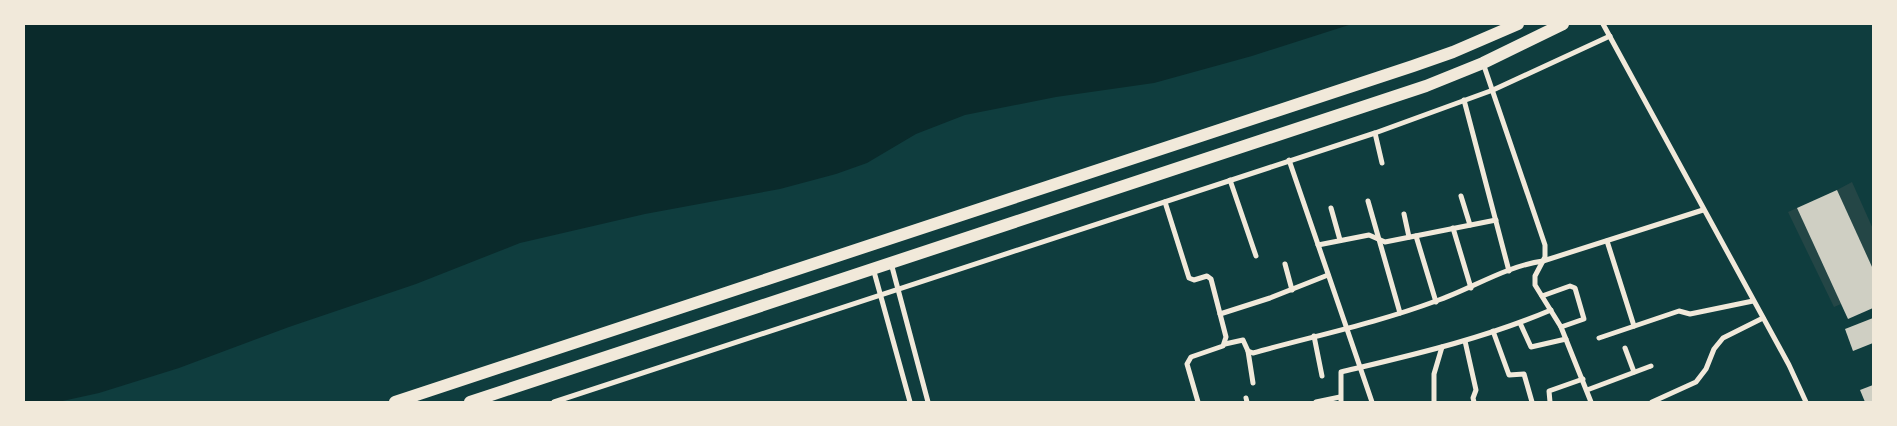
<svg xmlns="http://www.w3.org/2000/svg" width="1897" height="426" font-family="'Alegreya Sans',sans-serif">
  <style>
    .green { fill: #244646 }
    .water { fill: #0a2a2b }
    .building { fill: #cfcfc3 }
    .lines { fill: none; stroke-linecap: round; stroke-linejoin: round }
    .minor { stroke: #f1e9da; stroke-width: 5 }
    .trunk { stroke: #f1e9da; stroke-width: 12 }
  </style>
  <rect width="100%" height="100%" fill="#0f3d3e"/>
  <g class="green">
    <polygon points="1852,182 1873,229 1873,269 1837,190"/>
    <polygon points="1797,208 1841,304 1834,307 1788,212"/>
  </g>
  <polygon class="water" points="24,24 1352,24 1252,56 1154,83 1056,97 965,115 916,134 867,163 836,174 780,189 645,214 520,243 416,284 289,327 179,368 99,393 58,402 24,402"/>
  <g class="building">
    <polygon points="1837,190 1873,269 1873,308 1848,319 1797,208"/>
    <polygon points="1873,318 1873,343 1853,351 1845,329"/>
    <polygon points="1873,385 1873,402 1865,402 1860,390"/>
  </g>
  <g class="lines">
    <g class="minor">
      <polyline points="1603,24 1789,365 1806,402"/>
      <polyline points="1483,63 1545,245 1545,257 1535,276 1535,285 1561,327 1591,402"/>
      <polyline points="1464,100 1509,271"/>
      <polyline points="1375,133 1382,163"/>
      <polyline points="1289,160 1372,402"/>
      <polyline points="1230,180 1256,256"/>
      <polyline points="1461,196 1470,225"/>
      <polyline points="1368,201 1400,313"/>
      <polyline points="1165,202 1189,278 1194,280 1207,276 1211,279 1226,337 1223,346 1191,357 1187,364 1198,402"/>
      <polyline points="1331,208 1340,240"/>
      <polyline points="1404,214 1409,237"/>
      <polyline points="1453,228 1471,288"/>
      <polyline points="1416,236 1436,302"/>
      <polyline points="1607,241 1634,326"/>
      <polyline points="1318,245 1369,235 1385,242 1496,220"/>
      <polyline points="891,263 928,402"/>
      <polyline points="1285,264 1292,290"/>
      <polyline points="873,268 910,402"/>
      <polyline points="1542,296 1570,286 1575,288 1584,319 1561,327"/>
      <polyline points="1220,314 1270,298 1328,275"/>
      <polyline points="1520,323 1531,347 1566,339"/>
      <polyline points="1493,331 1509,375 1524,374 1532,402"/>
      <polyline points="1314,336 1322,376"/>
      <polyline points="1599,338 1679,311 1690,314 1753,301"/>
      <polyline points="1465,341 1476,390 1473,398 1474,402"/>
      <path d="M1225,344L1243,340L1248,351L1253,353C1314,336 1377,323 1436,301C1471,289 1506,266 1543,261L1703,210"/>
      <polyline points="1625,348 1634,372"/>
      <polyline points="1248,351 1253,383"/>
      <polyline points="1587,390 1651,366"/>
      <polyline points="1246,398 1247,402"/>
      <polyline points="554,402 1375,133 1493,90 1610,36"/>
      <polyline points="1316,402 1340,397"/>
      <path d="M1341,402V372C1412,355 1483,339 1551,310"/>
      <polyline points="1434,402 1434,374 1442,347"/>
      <polyline points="1550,402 1549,391 1583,379"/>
      <polyline points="1652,402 1696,382 1706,369 1714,349 1723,338 1763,318"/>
    </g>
    <g class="trunk">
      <polyline points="395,402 1413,66 1453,52 1518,24"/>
      <polyline points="470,402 1426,86 1483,63 1563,24"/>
    </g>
  </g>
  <rect width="1897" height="426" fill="none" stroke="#f1e9da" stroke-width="50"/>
</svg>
